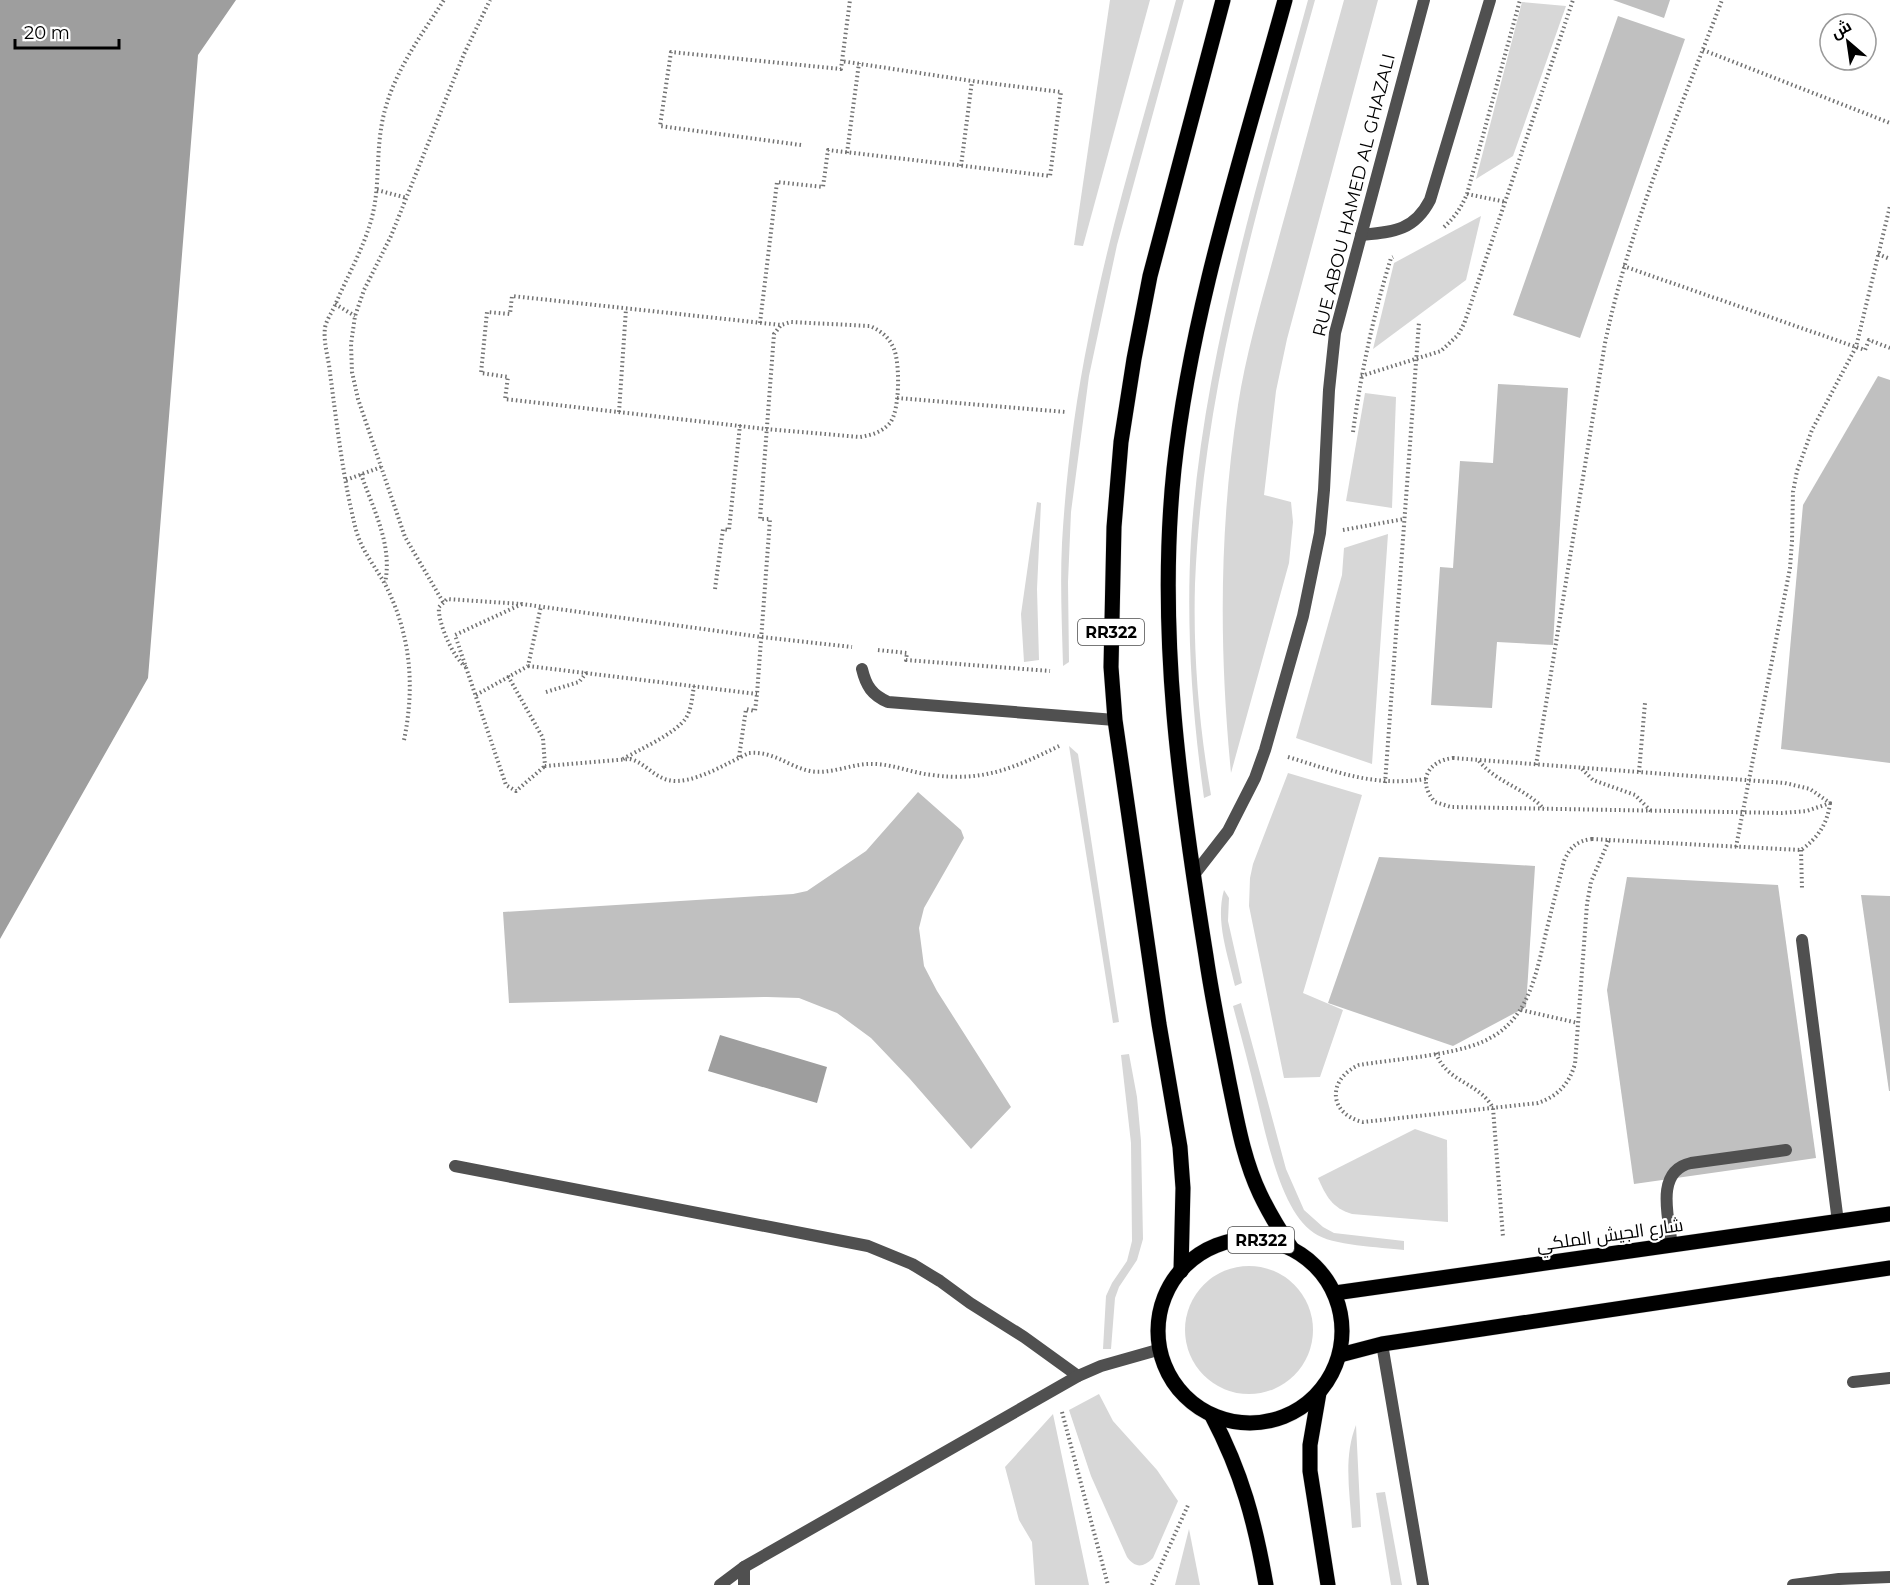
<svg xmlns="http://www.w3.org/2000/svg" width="1890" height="1585" font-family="Montserrat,Cairo,sans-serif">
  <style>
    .green { fill: #d7d7d7 }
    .water { fill: #9e9e9e }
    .building { fill: #c0c0c0 }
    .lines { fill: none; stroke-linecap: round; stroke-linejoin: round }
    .primary-casing { stroke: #dbdbdb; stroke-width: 16 }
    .path { stroke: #727272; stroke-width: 4; stroke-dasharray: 1.5 3; stroke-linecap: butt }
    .service { stroke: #505050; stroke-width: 12 }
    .minor { stroke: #505050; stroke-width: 12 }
    .primary { stroke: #000; stroke-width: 15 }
    .labels { text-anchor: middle; stroke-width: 4.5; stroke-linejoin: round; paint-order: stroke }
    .shield { fill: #fff; stroke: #4c4c4c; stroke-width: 1.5 }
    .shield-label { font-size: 16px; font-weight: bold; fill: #000 }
    .street-label { font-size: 18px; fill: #000; stroke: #fff }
  </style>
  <rect width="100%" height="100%" fill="#fff"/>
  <g class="green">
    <polygon points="1110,0 1150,0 1083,246 1074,245"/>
    <path d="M1176,0H1184L1117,245L1089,376L1071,512L1068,582L1069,662L1063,666C1062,625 1060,584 1062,543C1066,474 1075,403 1089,335C1111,222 1146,111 1176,0Z"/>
    <path d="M1308,0H1315C1262,192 1203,384 1195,584C1193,655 1199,725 1211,795L1204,798C1192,712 1186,626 1191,540C1203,356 1260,177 1308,0Z"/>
    <path d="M1344,0H1378L1287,339L1276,391L1264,495L1291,502L1293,522L1289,563L1231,773C1219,649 1219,528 1238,405C1247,348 1264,293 1279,237C1301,158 1322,79 1344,0Z"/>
    <polygon points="1522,2 1566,6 1513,156 1476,179"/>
    <polygon points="1481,216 1466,280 1373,349 1394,263"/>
    <polygon points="1365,393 1396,397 1392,508 1346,501"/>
    <polygon points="1037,502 1041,503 1037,589 1039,660 1024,662 1021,614"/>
    <polygon points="1388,534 1372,764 1296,738 1342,575 1344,548"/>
    <polygon points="1069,746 1078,754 1119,1022 1113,1023"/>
    <polygon points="1288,773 1362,795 1303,993 1343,1010 1320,1077 1284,1078 1249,906 1250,878 1253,864"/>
    <path d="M1224,890L1229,898L1228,921L1242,983L1235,986C1228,955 1215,921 1224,890Z"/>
    <path d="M1241,1003L1286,1169L1304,1210L1323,1227L1334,1233L1404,1241V1250C1380,1247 1332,1246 1314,1233C1280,1211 1266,1133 1256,1095C1249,1065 1241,1036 1233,1006Z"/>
    <polygon points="1129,1054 1137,1097 1141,1141 1143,1239 1137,1260 1119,1287 1115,1298 1111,1349 1103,1349 1106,1296 1112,1283 1127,1261 1132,1241 1131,1143 1121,1055"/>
    <path d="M1415,1129L1447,1140L1448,1222L1352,1214C1332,1208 1326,1196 1318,1178Z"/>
    <circle cx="1249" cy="1330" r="64"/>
    <path d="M1099,1394L1113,1421L1157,1470L1178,1501L1153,1558C1143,1568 1135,1568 1127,1557L1091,1476L1069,1410Z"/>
    <polygon points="1053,1414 1089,1585 1035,1585 1032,1542 1019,1520 1005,1467"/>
    <path d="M1356,1425L1361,1527L1352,1528C1350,1493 1343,1458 1356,1425Z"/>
    <polygon points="1385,1492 1402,1585 1391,1585 1376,1493"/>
    <polygon points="1189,1529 1200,1585 1175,1585"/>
  </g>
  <g class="water">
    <polygon points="0,0 236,0 198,55 148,678 0,939"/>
    <polygon points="720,1035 827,1067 817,1103 708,1071"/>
  </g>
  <g class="building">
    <polygon points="1613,0 1670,0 1664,18"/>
    <polygon points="1618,16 1685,39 1580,338 1513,315"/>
    <polygon points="1878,376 1890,380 1890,763 1781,749 1803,505"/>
    <polygon points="1498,384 1568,388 1553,645 1497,642 1492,708 1431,705 1440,567 1453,568 1460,461 1493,463"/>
    <polygon points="918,792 961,830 964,838 924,908 919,928 924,966 937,991 1011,1107 971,1149 910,1079 871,1038 837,1013 799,998 767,997 509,1003 503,912 793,894 807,891 866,851"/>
    <polygon points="1379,857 1535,866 1526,1007 1453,1046 1328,1003"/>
    <polygon points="1627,877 1778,885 1816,1158 1634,1184 1607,990"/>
    <polygon points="1861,895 1890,896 1890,1091 1889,1091"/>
  </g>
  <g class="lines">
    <defs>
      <g id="primary">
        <path d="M1285,0C1243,153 1191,311 1174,469C1157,632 1180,795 1206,956C1212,998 1221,1040 1229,1082C1237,1120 1243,1158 1260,1194C1269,1213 1280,1231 1292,1249"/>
        <circle cx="1250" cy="1331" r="92"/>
        <polyline points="1181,1271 1183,1188 1180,1147 1159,1024 1115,720 1111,667 1114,527 1121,442 1134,359 1150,276 1223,0"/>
        <polyline points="1335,1293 1890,1214"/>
        <polyline points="1340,1355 1382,1344 1890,1268"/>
        <polyline points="1319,1393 1310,1445 1310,1471 1328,1585"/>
        <path d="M1212,1416C1242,1473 1255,1522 1266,1585"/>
      </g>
    </defs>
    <use href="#primary" class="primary-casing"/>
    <g class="path">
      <polyline points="1703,50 1890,123"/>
      <polyline points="801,145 660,126 671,52 841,69 850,0"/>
      <polyline points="847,153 859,63"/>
      <polyline points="961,166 972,81"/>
      <polyline points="377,190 407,198"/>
      <polyline points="1467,194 1506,202"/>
      <path d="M1444,227C1455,217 1461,208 1467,194L1520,0"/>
      <polyline points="1878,254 1890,259"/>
      <polyline points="1623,266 1856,347 1865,350 1869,340 1890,348"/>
      <polyline points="335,304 355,316"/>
      <polyline points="760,323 777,182 823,187 828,150 1050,176 1061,92 972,81 841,61"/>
      <polyline points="1361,376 1441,351 1458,335 1464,324 1573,0"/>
      <polyline points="897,398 1066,412"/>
      <polyline points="619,412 626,309"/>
      <path d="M1353,432C1361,373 1373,316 1391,258L1393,257"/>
      <path d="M361,474C373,509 393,545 385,583"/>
      <polyline points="346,480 381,467"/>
      <polyline points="1343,530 1404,519"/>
      <polyline points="715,589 723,529 729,530 740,425"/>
      <polyline points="443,602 405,537 358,399 352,372 351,344 355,316 364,290 391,236 464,54 490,0"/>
      <polyline points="522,604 455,635 506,785 516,791 545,766"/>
      <polyline points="878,650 907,653 906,660 1050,671"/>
      <polyline points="528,666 757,694"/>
      <path d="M466,667C453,658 437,621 439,607L447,599L522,604L761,637L852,647"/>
      <path d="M508,676L543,738L545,766L630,759C645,763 653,776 668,780C691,786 727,763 749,753C774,751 787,766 810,771C831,775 852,763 873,764C893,764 912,773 932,775C984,782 1014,768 1059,746"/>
      <polyline points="546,692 579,682 587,672"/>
      <polyline points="476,695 528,666 541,606"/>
      <path d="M404,740C415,687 411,636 386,586C376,567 362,552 356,530C343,479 337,425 330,373C329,360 323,342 325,328C326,320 333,311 336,303C347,277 362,251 370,224C380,193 376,161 381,129C388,80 418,40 444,0"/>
      <path d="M739,757L746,709L755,711L757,694L770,519H760L774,334L781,325L791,322L870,326C881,331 889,337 894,349C900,364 900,410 890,423C882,432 872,435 860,437L766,429L505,399L508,377L481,373L487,312L510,314L512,296L781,325"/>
      <path d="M1288,757C1338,772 1372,787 1426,779"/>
      <path d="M1453,758L1785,783L1810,789L1830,803L1807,811L1782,813L1451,807L1435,802C1417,782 1427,761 1453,758Z"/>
      <path d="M623,759C640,749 675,734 686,718C692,708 692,697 694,686"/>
      <path d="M1479,761C1497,783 1525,788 1544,809"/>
      <path d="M1536,765L1605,343C1630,224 1679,113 1722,0"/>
      <polyline points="1582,769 1593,780 1635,795 1651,811"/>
      <polyline points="1639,772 1645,703"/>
      <polyline points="1385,783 1419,322"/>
      <path d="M1592,839L1609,840L1591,882L1587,904L1575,1064C1569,1084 1558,1096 1538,1103L1363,1122C1328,1114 1327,1079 1359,1065C1395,1059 1449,1056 1482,1042C1527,1023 1535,979 1545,937C1551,911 1558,886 1564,861C1570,847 1577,841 1592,839Z"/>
      <path d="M1609,840L1801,850C1818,838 1827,824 1830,804"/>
      <polyline points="1736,847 1790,568 1792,541 1793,492 1797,471 1812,430 1856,347 1890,206"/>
      <polyline points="1801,850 1802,889"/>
      <polyline points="1521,1010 1578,1023"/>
      <path d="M1436,1053C1447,1083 1479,1082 1493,1108L1503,1237"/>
      <polyline points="1062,1412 1108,1585"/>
      <polyline points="1152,1585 1189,1503"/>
    </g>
    <g class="service">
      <path d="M1361,235C1393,232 1414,231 1430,200L1490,0"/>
      <path d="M862,669C866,686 872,695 888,702L1115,720"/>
      <polyline points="1802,940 1838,1222"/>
      <polyline points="455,1166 868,1246 912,1264 940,1281 970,1303 1024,1337 1078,1376"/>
      <path d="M1672,1246C1669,1219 1654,1171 1691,1163L1786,1150"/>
      <polyline points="1853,1382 1890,1378"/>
    </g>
    <g class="minor">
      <polyline points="1193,876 1228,831 1255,778 1265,750 1303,616 1320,533 1324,490 1329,390 1335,333 1424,0"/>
      <polyline points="1382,1344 1423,1585"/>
      <polyline points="720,1585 744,1567 1078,1376 1101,1366 1161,1349"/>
      <polyline points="744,1585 744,1567"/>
      <polyline points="1793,1585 1839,1579 1890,1577"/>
    </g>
    <use href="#primary" class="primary"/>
  </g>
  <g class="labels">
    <g class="shield">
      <rect x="1078" y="619" width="66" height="26" rx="4.5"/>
      <rect x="1228" y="1227" width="66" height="26" rx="4.5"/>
    </g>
    <g class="shield-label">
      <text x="1111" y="638">RR322</text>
      <text x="1261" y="1246">RR322</text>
    </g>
    <g class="street-label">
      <text transform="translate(1354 195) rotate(-76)" y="6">RUE ABOU HAMED AL GHAZALI</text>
      <text transform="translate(1610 1235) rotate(-8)" y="6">شارع الجيش الملكي</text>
    </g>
  </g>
  <g transform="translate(1848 42) rotate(331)"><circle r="28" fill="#ffffff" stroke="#999999" stroke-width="1.5"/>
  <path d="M0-4.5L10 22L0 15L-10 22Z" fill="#000000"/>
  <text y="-9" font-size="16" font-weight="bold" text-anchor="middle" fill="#000000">ش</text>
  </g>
  <path d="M15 39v9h104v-9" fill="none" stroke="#000000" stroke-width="3"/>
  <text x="24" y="39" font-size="18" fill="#000000" stroke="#ffffff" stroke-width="4.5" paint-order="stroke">20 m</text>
</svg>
